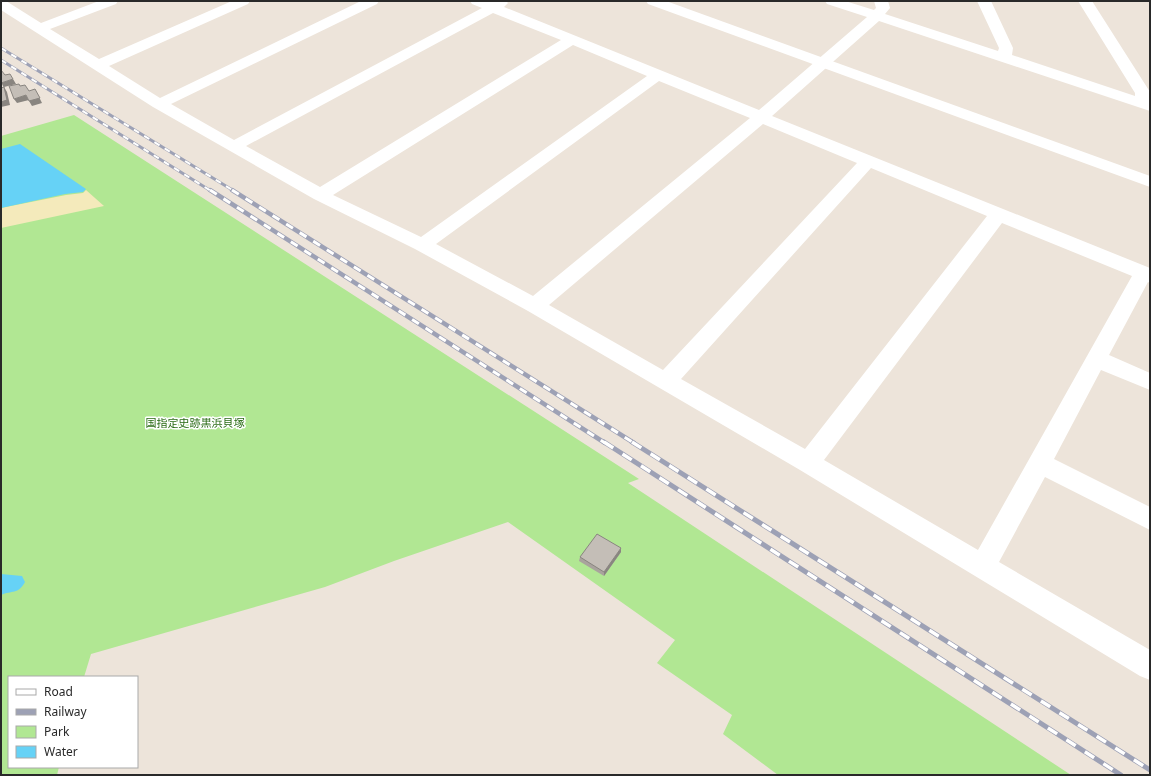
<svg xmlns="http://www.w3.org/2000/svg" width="1151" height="776" font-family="'Noto Sans','Noto Sans JP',sans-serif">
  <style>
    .green { fill: #b1e793 }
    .sand { fill: #f4eabb }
    .water { fill: #66d2f6 }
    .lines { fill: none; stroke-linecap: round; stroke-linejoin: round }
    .minor { fill: #fff; fill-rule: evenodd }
    .tertiary { fill: #fff; fill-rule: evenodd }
    .rail-far2-casing { stroke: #9da1b5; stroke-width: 3 }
    .rail-far1-casing { stroke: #9da1b5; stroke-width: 4.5 }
    .rail-casing { stroke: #9da1b5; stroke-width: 5 }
    .rail-far2 { stroke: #fff; stroke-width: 2; stroke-dasharray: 6; stroke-linecap: butt }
    .rail-far1 { stroke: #fff; stroke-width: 3; stroke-dasharray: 8; stroke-linecap: butt }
    .rail { stroke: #fff; stroke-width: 3.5; stroke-dasharray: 11; stroke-linecap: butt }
    .wall { fill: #a9a39d }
    .shaded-wall { fill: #898580 }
    .building { fill: #c4beb7; stroke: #898580 }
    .labels { text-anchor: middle; stroke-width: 3; stroke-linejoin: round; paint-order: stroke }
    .park-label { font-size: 11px; fill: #296b15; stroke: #fff }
  </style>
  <rect width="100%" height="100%" fill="#ede4da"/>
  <polygon class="green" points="74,115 639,479 628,483 1071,775 778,775 723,734 732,715 657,663 675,640 508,522 394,561 325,587 91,654 84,677 9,677 9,767 59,767 57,775 1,775 1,136"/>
  <polygon class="sand" points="86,190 104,206 1,228 1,208 66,195 83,193"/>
  <g class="water">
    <polygon points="20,144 86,189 83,192 65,194 1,208 1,149"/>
    <path d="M1,574L22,576L25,582C18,595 12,590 1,595Z"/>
  </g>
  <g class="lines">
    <path class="minor" d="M1,1H6L41,23L99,1H118L116,4L50,29L99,59L232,1H250L248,4L109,66L160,98L361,1H379L377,4L171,104L234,140L482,8L472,4L470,1L492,2L506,1L508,3L504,7L759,110L867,17L827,4L825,1H845L874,10L876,8L874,1H888L890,8L885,14L998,51L999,48L977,1H991L1013,48L1012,55L1135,96V93L1078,1H1092L1150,92V111L879,21L772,116L1150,268V283L1148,282L1109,355L1150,373V390L1101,370L1054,459L1150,507V530L1045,477L999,562L1150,650V680L1140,676L800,470L528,311L415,249L314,199L153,107L1,10ZM493,13L561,40L320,187L246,146ZM573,45L647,76L421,237L333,195ZM659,81L750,118L533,296L436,244ZM763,124L857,163L663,370L549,305ZM871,168L987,216L805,449L681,379ZM1002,223L1132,276L978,550L824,460Z"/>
    <polygon class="tertiary" points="646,1 666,1 1150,176 1150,187 648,4"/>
    <defs>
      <g id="rail-far2">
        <polyline points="1,48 234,191"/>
        <polyline points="1,60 211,191"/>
      </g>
      <g id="rail-far1">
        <polyline points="210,190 605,443"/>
        <polyline points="232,190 634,443"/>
      </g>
      <g id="rail">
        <polyline points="604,442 1121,775"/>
        <polyline points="632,442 1150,770"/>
      </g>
    </defs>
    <use href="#rail-far2" class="rail-far2-casing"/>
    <use href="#rail-far1" class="rail-far1-casing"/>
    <use href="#rail" class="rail-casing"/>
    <use href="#rail-far2" class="rail-far2"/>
    <use href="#rail-far1" class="rail-far1"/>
    <use href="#rail" class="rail"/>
  </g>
  <polygon class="wall" points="621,552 604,576 579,561 580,557"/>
  <g class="shaded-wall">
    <polygon points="13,79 16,84 4,87 7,92 10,105 1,107 1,102 4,88 2,84 1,84 1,83"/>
    <polygon points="35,89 42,103 32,106 29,101"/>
    <polygon points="26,95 29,100 17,103 14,99"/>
    <polygon points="621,548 621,552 604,576 604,572"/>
  </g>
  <g class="building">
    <polygon points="1,70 5,75 10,74 13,79 1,83"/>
    <polygon points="19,84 20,86 25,85 29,91 35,89 40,98 29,101 26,95 14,99 9,86"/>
    <polygon points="4,87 7,100 1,102 1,88"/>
    <polygon points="597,534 621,548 604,572 580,557"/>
  </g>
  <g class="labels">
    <g class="park-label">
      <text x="195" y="427">国指定史跡黒浜貝塚</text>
    </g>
  </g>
  <rect width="1151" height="776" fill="none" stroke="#292929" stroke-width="4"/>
  <rect x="8" y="676" width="130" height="92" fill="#ffffff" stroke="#a9a9a9"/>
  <rect x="16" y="689" width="20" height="6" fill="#ffffff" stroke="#a9a9a9"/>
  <text x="44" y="696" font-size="12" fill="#292929">Road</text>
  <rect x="16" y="709" width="20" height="6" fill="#9da1b5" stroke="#a9a9a9"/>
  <text x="44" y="716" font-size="12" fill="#292929">Railway</text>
  <rect x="16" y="726" width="20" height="12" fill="#b1e793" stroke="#a9a9a9"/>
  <text x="44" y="736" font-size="12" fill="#292929">Park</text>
  <rect x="16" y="746" width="20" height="12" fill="#66d2f6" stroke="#a9a9a9"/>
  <text x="44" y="756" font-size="12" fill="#292929">Water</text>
</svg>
